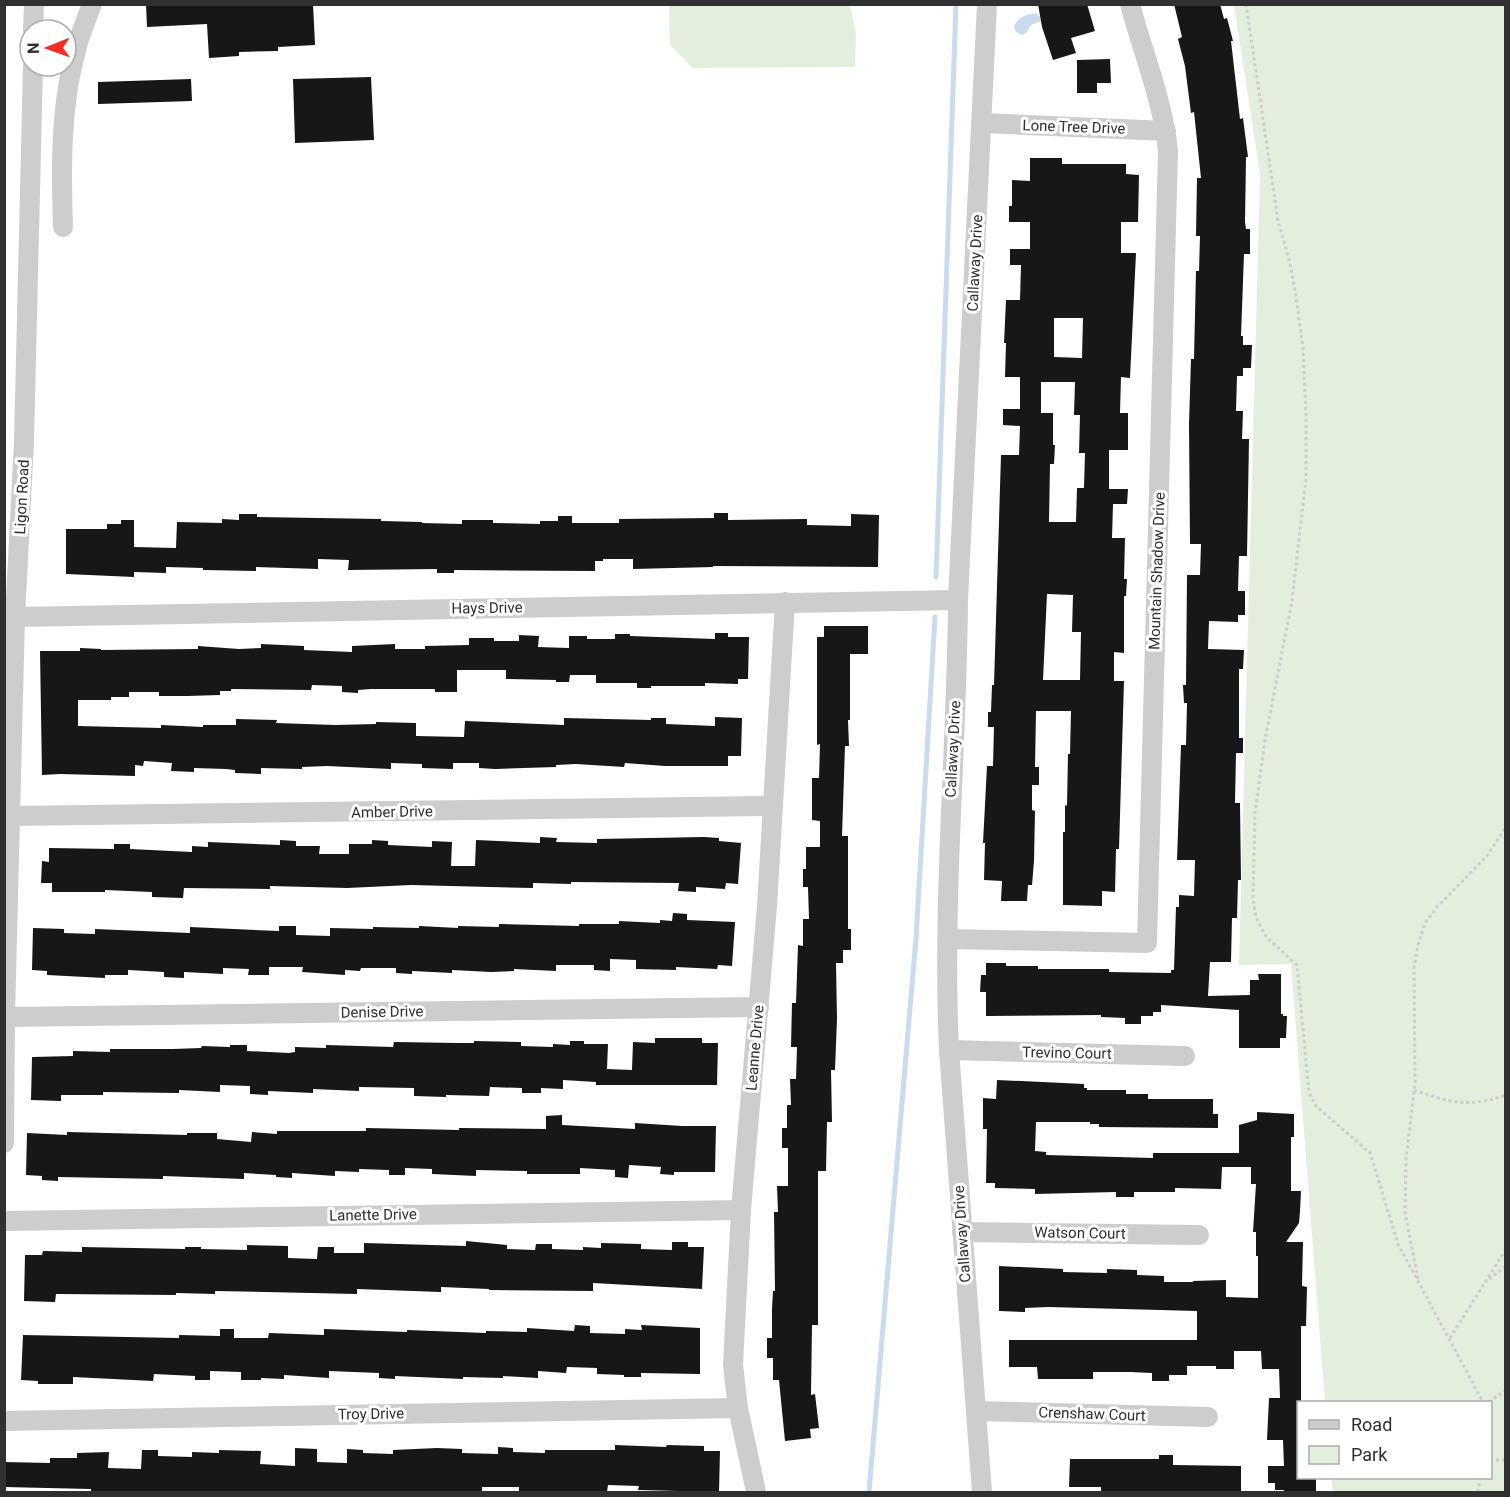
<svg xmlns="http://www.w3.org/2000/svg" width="1510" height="1497" font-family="Roboto,sans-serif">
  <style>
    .green { fill: #e4eedd }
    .water { fill: #c8dbef }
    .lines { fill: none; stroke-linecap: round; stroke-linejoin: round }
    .stream { stroke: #c8dbef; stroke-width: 5 }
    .building { fill: #171717; fill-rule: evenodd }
    .path { stroke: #cdcdcd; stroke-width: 3; stroke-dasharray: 3 3; stroke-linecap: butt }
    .minor { stroke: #cdcdcd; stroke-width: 20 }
    .labels { text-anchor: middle; stroke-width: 6; stroke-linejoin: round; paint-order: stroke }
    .street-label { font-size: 15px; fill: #303030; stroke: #fff }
  </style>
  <rect width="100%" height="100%" fill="#fff"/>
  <g class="green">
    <polygon points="669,5 850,5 856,33 855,67 693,68 670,45"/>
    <polygon points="1234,5 1505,5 1505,1492 1333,1492 1331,1478 1490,1478 1490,1402 1325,1402 1291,964 1239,965 1260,174"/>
  </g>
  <path class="water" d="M1036,13L1040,17L1041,21L1031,25L1027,32L1022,35L1016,32L1014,27C1017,17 1026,15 1036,13Z"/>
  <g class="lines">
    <g class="stream">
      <polyline points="936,577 956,4"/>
      <polyline points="869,1492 916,938 935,617"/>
    </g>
  </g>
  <g class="building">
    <polygon points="146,4 313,4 315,45 278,47 278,51 239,52 239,56 209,58 207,24 147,27"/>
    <polygon points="1038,4 1087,4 1095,31 1071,38 1076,53 1053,60 1042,27"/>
    <polygon points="1174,4 1220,4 1224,19 1227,18 1233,41 1231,41 1240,119 1243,118 1248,157 1246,157 1245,222 1246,229 1250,229 1250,254 1244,254 1241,336 1243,336 1243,345 1252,345 1251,368 1243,368 1243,376 1237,376 1236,411 1243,411 1242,439 1249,439 1247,556 1239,556 1238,591 1245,591 1245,615 1238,615 1238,622 1209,621 1208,649 1244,650 1243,669 1239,669 1239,738 1243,738 1243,753 1236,753 1235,803 1240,803 1241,880 1238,880 1237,918 1232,918 1231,962 1210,962 1208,996 1250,995 1250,980 1259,980 1258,974 1281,974 1281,1014 1283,1014 1283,1016 1287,1016 1286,1038 1280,1038 1280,1048 1239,1048 1239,1010 1161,1005 1161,1012 1153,1012 1153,1016 1141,1016 1141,1024 1125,1024 1125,1018 1101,1017 1101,1015 986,1016 986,992 980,992 981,975 986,975 986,963 1006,963 1006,966 1038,966 1038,969 1109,969 1109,972 1171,973 1171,970 1174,970 1176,907 1179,907 1179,895 1194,896 1195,860 1177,860 1181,745 1186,745 1187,703 1184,703 1183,685 1186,685 1187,575 1200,575 1201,544 1190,544 1189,424 1191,359 1194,359 1196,271 1199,271 1200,236 1196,236 1197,178 1201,178 1194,112 1191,113 1185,66 1178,39 1182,37"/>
    <polygon points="1110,59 1111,83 1097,83 1097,93 1077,93 1077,60"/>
    <polygon points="371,77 374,140 295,143 293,79"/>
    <polygon points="191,79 192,101 98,104 98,82"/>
    <path d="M1030,158H1062V164H1126V174L1139,175L1138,222H1121V253H1136L1130,378L1121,377L1120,413H1128V450H1109V489H1128L1127,504H1113L1112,538H1125L1124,579H1127L1126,596H1124V653L1114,652V681H1124L1119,849H1116L1115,892L1102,891V906L1063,905V832H1065V805L1067,806L1068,754H1070L1071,711H1036L1035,767H1039V785H1032V810L1035,811L1034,861L1032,885H1028L1027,901H1001L1002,881L984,880L985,843H983L987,766H993L994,727H988V712H991L992,685H994L1001,455H1019L1020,426L1003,425V409H1020V377H1005L1006,343H1004L1006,300H1020L1021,265H1010V249H1030V222H1009V206H1012V180L1030,181ZM1054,318H1083L1082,358L1054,357ZM1041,382H1075L1074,415H1080L1079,453H1085L1084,488H1077L1076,522H1049L1050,464H1054L1055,445H1053V413H1041ZM1047,594L1073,595L1072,632H1081L1080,680H1043Z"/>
    <polygon points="714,513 728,513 728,520 807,519 807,525 851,526 851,514 879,515 878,567 713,566 713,567 633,569 633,559 603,559 603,561 595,561 595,571 454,570 454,573 437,573 437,569 348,570 349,560 318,559 318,569 256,567 256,571 203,570 203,568 166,567 166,573 134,572 134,577 66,574 66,529 107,529 107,524 121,524 121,520 134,520 134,547 176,548 177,522 222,523 222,519 239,520 239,514 257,514 257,517 381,519 381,521 422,522 422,523 462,524 462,520 493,520 493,523 540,524 540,521 558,521 558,516 572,516 572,523 619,523 619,519 714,518"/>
    <polygon points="824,626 868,626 868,654 850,654 850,720 848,720 849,746 845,746 842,836 848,836 848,929 851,929 851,950 843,950 843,963 836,963 837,1019 835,1070 831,1070 832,1122 827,1122 826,1171 818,1171 818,1325 812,1325 811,1395 815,1394 819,1428 810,1429 811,1438 785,1441 779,1380 773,1380 773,1358 767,1358 767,1338 772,1338 772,1309 773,1291 775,1291 774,1212 778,1212 777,1186 788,1186 788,1148 782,1148 782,1128 787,1128 787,1105 791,1105 790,1079 796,1079 797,1047 791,1047 792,1003 796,1003 798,945 803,946 803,919 809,919 808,887 803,887 803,869 806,869 806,847 820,847 820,821 812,820 812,778 819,778 820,744 817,745 817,637 824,637"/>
    <polygon points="715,633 728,633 728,637 749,637 748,679 738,679 738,684 705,683 705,686 651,686 651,688 637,688 637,683 596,683 596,675 570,675 569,682 556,682 556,680 506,679 506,670 457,670 457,692 435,692 435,689 371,689 358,690 358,693 342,692 342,686 312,685 311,690 231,689 231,691 220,691 220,695 187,696 159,696 159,692 129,692 129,697 111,697 111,700 78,700 78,726 161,728 161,725 203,727 203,725 236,725 236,719 277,720 276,723 335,725 376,724 376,722 416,723 416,736 464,737 465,721 564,725 564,718 651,720 651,718 666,718 666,724 715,726 715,717 742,718 741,756 728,756 728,766 665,766 625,763 624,767 576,764 556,765 556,767 495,769 479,768 479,763 453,763 453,769 422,768 422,764 391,763 391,769 327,766 302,767 302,769 261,768 261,774 235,773 235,770 226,769 194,768 194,772 171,771 172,763 144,761 143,766 135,765 135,776 60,774 42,775 40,651 80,651 80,648 101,649 101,650 198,649 198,646 239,649 261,648 261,644 304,646 304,650 352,652 352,646 395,644 395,649 425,649 425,646 469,645 469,638 494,638 494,641 519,641 519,635 539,636 538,647 569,648 569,636 587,636 587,639 615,639 615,634 630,634 630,636 715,639"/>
    <polygon points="540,837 557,838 556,842 597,843 597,839 704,837 719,838 719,841 741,843 738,884 726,883 725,889 696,887 696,892 678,891 679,883 571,882 571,884 533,883 533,888 411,885 347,888 270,886 270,889 184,888 183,898 152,897 152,892 105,890 105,892 52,892 52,883 41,883 42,861 49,862 49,848 114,849 114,844 130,844 130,849 192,852 192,846 208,847 208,842 280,845 280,840 296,841 296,846 320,846 319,854 349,854 349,844 372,844 372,840 388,841 388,845 432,847 432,841 452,842 451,866 475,866 476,840 540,843"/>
    <polygon points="673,913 687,914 687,920 735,922 732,966 718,965 717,969 676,967 676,970 636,969 636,960 610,959 610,971 594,970 594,965 556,965 556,971 514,969 514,971 491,972 452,970 452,973 412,971 412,974 396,973 396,968 361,968 360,971 345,970 345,975 302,972 303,967 269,967 269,975 248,975 249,969 223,968 223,974 184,972 184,978 164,977 164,972 128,970 128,975 105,975 105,978 47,975 47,971 32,970 33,928 64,929 64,933 95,934 95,929 190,933 190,927 279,931 279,926 296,926 296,935 330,936 330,928 373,929 373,927 419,928 419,926 458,928 458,926 499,927 499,924 579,926 579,924 619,924 619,921 660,923 660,920 672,921"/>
    <polygon points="655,1038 702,1038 702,1043 718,1043 717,1085 596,1085 596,1082 563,1080 563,1089 541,1088 541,1093 522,1093 522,1088 490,1087 489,1096 446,1095 446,1097 414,1096 414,1088 359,1087 359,1091 313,1089 313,1093 268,1091 268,1095 250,1094 250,1086 220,1085 220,1092 179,1090 179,1093 103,1092 103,1095 61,1095 61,1101 31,1100 32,1057 73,1056 73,1051 110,1052 110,1049 173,1049 201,1048 202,1046 230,1047 230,1045 247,1045 247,1051 289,1053 295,1052 295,1047 326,1048 326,1045 393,1047 394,1042 459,1043 474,1043 474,1041 521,1042 521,1046 553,1047 553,1044 570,1045 570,1041 584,1041 584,1044 608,1044 607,1069 632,1070 633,1042 655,1043"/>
    <polygon points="997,1080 1084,1084 1084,1088 1087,1088 1087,1090 1126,1090 1126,1094 1148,1094 1148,1099 1213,1099 1213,1114 1218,1114 1218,1128 1099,1127 1099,1124 1090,1124 1090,1122 1036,1122 1035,1151 1046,1152 1046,1155 1153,1158 1153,1153 1239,1153 1239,1125 1257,1120 1257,1112 1294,1114 1294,1137 1291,1137 1291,1191 1301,1191 1300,1211 1299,1223 1286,1242 1303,1242 1302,1286 1307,1287 1306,1326 1301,1326 1301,1402 1299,1402 1299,1478 1316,1478 1316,1492 1284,1492 1284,1490 1275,1490 1275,1483 1268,1483 1268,1466 1284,1466 1283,1440 1267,1440 1269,1398 1280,1398 1279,1369 1262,1369 1261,1351 1234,1351 1234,1369 1216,1369 1216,1366 1187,1366 1187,1375 1169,1375 1169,1381 1152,1381 1152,1373 1130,1372 1093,1372 1093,1379 1038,1379 1037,1367 1009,1367 1009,1340 1197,1340 1197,1311 1048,1307 1025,1308 1025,1312 999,1311 999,1266 1063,1269 1063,1272 1107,1273 1107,1269 1137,1270 1137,1275 1164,1276 1164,1282 1193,1282 1193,1281 1226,1280 1226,1297 1258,1298 1258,1256 1256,1256 1256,1232 1253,1232 1256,1184 1251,1184 1251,1167 1222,1167 1221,1189 1175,1188 1175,1192 1134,1192 1134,1197 1116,1197 1116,1192 1035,1194 1035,1189 995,1188 995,1183 986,1183 987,1129 983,1129 983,1098 996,1099"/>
    <polygon points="562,1115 562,1125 635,1129 635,1123 682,1126 716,1126 715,1172 674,1172 674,1175 660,1174 661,1167 629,1165 628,1178 615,1177 615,1170 580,1168 580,1174 527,1174 527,1171 476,1170 476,1176 432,1174 432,1169 405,1168 405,1175 389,1175 389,1170 359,1169 359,1172 335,1171 335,1176 292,1173 292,1178 276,1177 276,1175 244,1173 244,1179 163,1176 163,1179 58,1177 58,1181 42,1180 42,1176 26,1175 27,1133 67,1135 67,1132 187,1135 187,1133 217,1133 217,1139 251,1142 252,1132 277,1134 277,1131 366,1131 366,1128 459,1130 459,1128 546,1129 546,1116"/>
    <polygon points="466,1241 507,1245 507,1249 535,1250 536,1244 552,1244 552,1249 583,1250 583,1247 601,1248 601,1243 641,1244 641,1249 672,1250 672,1242 688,1242 688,1247 704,1247 702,1289 593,1283 593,1291 489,1290 489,1289 441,1287 441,1292 357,1289 357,1294 215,1291 215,1294 176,1293 176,1295 56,1294 55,1302 24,1301 25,1255 42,1255 43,1251 82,1252 82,1247 185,1249 185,1247 201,1247 201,1249 247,1250 247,1245 288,1246 288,1258 317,1259 318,1247 334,1247 334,1253 364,1253 364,1243 466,1246"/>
    <polygon points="575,1325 590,1326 590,1333 625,1334 625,1329 642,1330 641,1325 700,1328 700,1374 641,1373 641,1377 624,1377 624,1375 597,1374 597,1368 567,1367 566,1373 538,1371 538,1378 503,1376 503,1378 463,1377 463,1379 395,1376 395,1379 379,1378 379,1373 329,1371 329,1378 284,1375 284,1379 261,1378 261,1380 241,1380 241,1372 210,1371 210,1380 195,1380 195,1376 154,1374 153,1381 73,1377 73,1384 38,1384 38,1381 21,1380 23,1335 179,1338 179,1335 220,1336 220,1329 234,1329 234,1338 268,1338 269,1333 324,1335 324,1329 407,1332 407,1330 486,1333 486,1331 527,1332 527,1328 574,1331"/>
    <polygon points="615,1445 666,1447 667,1445 704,1446 704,1451 720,1451 719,1492 638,1490 639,1486 608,1485 607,1492 519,1492 519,1487 482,1487 482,1492 91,1492 91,1489 4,1487 4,1462 50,1463 50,1458 77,1458 77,1453 109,1452 108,1468 141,1469 142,1450 158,1450 158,1456 192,1457 192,1452 219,1453 219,1450 261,1451 260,1464 295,1466 295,1448 317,1449 317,1462 347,1463 347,1449 363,1450 363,1453 393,1454 393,1450 437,1448 462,1449 462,1453 498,1454 498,1447 513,1448 513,1452 545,1453 545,1450 615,1450"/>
    <polygon points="1159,1455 1173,1455 1173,1465 1241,1466 1241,1492 1136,1491 1136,1492 1101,1492 1101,1487 1069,1487 1070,1459 1159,1459"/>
  </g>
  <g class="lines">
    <g class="path">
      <polyline points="1246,4 1278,221 1289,259 1295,290 1303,348 1306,414 1306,478 1292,601 1265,740 1255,813 1253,898 1256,918 1267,938 1297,965 1309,1093 1316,1106 1370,1153 1398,1244 1483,1402"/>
      <path d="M1414,1090C1452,1103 1466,1108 1506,1095"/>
      <polyline points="1418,1279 1405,1213 1406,1159 1415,1082 1414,968 1418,945 1425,923 1437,907 1487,856 1506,827"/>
      <polyline points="1489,1279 1506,1266"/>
      <polyline points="1450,1338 1506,1249"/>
      <polyline points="1489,1402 1506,1390"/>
      <polyline points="1490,1460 1506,1460"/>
      <polyline points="1478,1492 1480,1478"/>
    </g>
    <g class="minor">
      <polyline points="33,30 34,4"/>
      <polyline points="982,123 1166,131"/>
      <path d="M63,227C61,166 60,103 78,43C82,30 87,17 92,4"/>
      <polyline points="15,617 958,600"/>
      <polyline points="11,816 773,806"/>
      <path d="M948,939L1147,943L1168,151C1163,101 1143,53 1130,4"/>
      <polyline points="5,1017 759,1007"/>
      <polyline points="949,1050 1185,1056"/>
      <polyline points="4,1143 5,1017 15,617 24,442 33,66"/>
      <polyline points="4,1221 741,1210"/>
      <polyline points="962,1232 1199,1235"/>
      <polyline points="976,1411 1208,1417"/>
      <polyline points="4,1421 738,1408"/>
      <polyline points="756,1492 738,1408 733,1365 741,1210 767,906 785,602"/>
      <path d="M982,1492L949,1050C942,900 957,750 958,600L987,4"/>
    </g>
  </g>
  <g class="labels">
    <g class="street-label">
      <text transform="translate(1074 127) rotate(2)" y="5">Lone Tree Drive</text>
      <text transform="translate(975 263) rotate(-87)" y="5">Callaway Drive</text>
      <text transform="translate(22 497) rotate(-87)" y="5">Ligon Road</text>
      <text transform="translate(1157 571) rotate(-88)" y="5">Mountain Shadow Drive</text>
      <text transform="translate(487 608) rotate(-1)" y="5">Hays Drive</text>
      <text transform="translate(953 749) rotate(-87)" y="5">Callaway Drive</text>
      <text transform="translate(392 812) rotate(-1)" y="5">Amber Drive</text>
      <text transform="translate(382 1012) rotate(-1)" y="5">Denise Drive</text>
      <text transform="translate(755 1048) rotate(-85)" y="5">Leanne Drive</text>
      <text transform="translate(1067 1053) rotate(1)" y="5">Trevino Court</text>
      <text transform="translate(373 1215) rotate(-1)" y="5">Lanette Drive</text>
      <text transform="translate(1080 1233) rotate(1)" y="5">Watson Court</text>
      <text transform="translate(962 1234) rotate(-94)" y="5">Callaway Drive</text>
      <text transform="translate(371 1414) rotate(-1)" y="5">Troy Drive</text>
      <text transform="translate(1092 1414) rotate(2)" y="5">Crenshaw Court</text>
    </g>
  </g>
  <rect width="1510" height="1497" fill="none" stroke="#303030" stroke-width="12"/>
  <rect x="1297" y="1401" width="195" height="78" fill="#ffffff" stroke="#acacac" stroke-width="1.5"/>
  <rect x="1309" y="1420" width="30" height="9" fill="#cdcdcd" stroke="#acacac" stroke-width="1.5"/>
  <text x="1351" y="1431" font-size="18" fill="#303030">Road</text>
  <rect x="1309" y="1446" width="30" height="18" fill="#e4eedd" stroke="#acacac" stroke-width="1.5"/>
  <text x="1351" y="1461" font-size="18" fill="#303030">Park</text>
  <g transform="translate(48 48) rotate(269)"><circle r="28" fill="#ffffff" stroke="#acacac" stroke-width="1.5"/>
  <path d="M0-4.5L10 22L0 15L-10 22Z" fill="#f32c25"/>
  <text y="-9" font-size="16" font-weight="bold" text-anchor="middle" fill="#303030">N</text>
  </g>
</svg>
